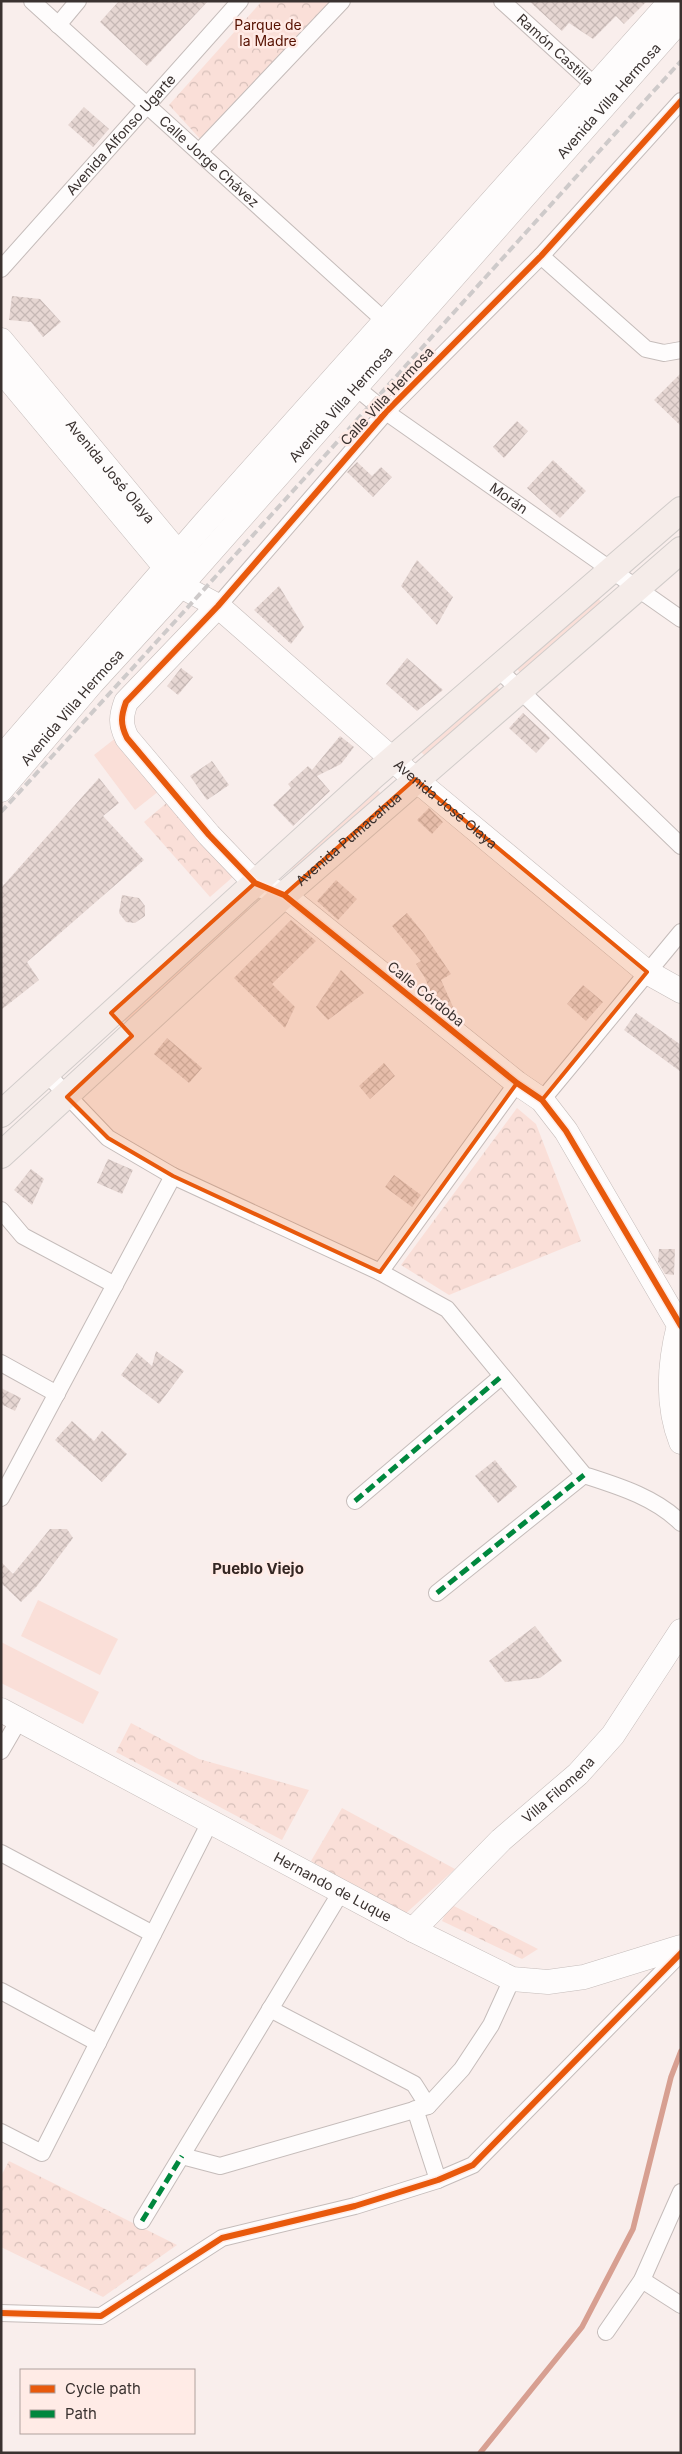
<svg xmlns="http://www.w3.org/2000/svg" width="682" height="2454" font-family="Inter,sans-serif">
  <style>
    .grass { fill: #fadfd8 }
    .forest { fill: url(#forest-crowns) }
    .lines { fill: none; stroke-linecap: round; stroke-linejoin: round }
    .stream { stroke: #d79f91; stroke-width: 5.5 }
    .building { fill: url(#building-cross-hatch) }
    .street-casing { stroke: #c5bcba; stroke-width: 18 }
    .secondary-casing { stroke: #c5bcba; stroke-width: 25 }
    .primary-casing { stroke: #d1ccca; stroke-width: 28 }
    .street { stroke: #fefcfc; stroke-width: 16 }
    .secondary { stroke: #fefcfc; stroke-width: 24 }
    .primary { stroke: #f5ece9; stroke-width: 26 }
    .rail { stroke: #cecaca; stroke-width: 4; stroke-dasharray: 8 4; stroke-linecap: butt }
    .quiet { stroke: #00873e; stroke-width: 5; stroke-dasharray: 10 5; stroke-linecap: butt }
    .cycleway-casing { stroke: #ffebe6; stroke-width: 9 }
    .cycleway { stroke: #e8590c; stroke-width: 6 }
    .marked { fill: #e8590c; fill-opacity: 0.2; stroke: #e8590c; stroke-width: 4; stroke-linejoin: round }
    .labels { text-anchor: middle; stroke-width: 5; stroke-linejoin: round; paint-order: stroke }
    .park-label { font-size: 14px; fill: #561101; stroke: #ffebe6 }
    .street-label { font-size: 14px; fill: #3a3230; stroke: #ffebe6 }
    .neighbourhood-label { font-size: 15px; font-weight: bold; fill: #342622; stroke: #ffebe6 }
  </style>
  <defs>
    <pattern id="forest-crowns" width="20" height="18" patternUnits="userSpaceOnUse" patternTransform="scale(1.25)"><rect width="20" height="18" fill="#fadfd8"/><path d="M2 6a3 3 0 1 1 6 0M12 15a3 3 0 1 1 6 0" fill="none" stroke="#d7c0ba"/></pattern>
    <pattern id="building-cross-hatch" width="8" height="8" patternUnits="userSpaceOnUse" patternTransform="scale(1.25)"><rect width="8" height="8" fill="#e6d6d2"/><path d="M0 0l8 8M0 8l8-8" fill="none" stroke="#c6b8b5"/></pattern>
  </defs>
  <rect width="100%" height="100%" fill="#f9eeec"/>
  <g class="grass">
    <polygon points="598,598 602,603 521,674 516,667"/>
    <polygon points="496,685 500,691 425,756 419,750"/>
    <polygon points="117,737 159,791 135,810 94,755"/>
    <polygon points="376,788 381,794 293,871 288,865"/>
    <polygon points="245,907 249,911 126,1022 124,1019"/>
    <polygon points="38,1600 118,1639 100,1675 21,1636"/>
    <polygon points="1,1642 99,1692 83,1724 1,1683"/>
  </g>
  <g class="forest">
    <polygon points="262,1 332,1 202,141 169,105"/>
    <polygon points="170,800 235,875 210,897 144,822"/>
    <polygon points="517,1108 536,1124 581,1241 449,1295 401,1265"/>
    <polygon points="131,1723 199,1759 309,1790 282,1840 116,1752"/>
    <polygon points="342,1808 455,1869 404,1915 311,1861"/>
    <polygon points="450,1904 538,1949 522,1959 442,1921"/>
    <polygon points="9,2161 177,2245 103,2297 1,2247 1,2176"/>
  </g>
  <g class="lines">
    <polyline class="stream" points="480,2453 582,2327 633,2229 671,2077 681,2051"/>
  </g>
  <g class="building">
    <polygon points="119,1 208,1 147,66 100,22"/>
    <polygon points="529,1 647,1 624,24 616,16 593,39 569,23 562,31"/>
    <polygon points="84,107 109,129 93,147 68,125"/>
    <polygon points="12,296 40,299 61,322 43,337 31,322 9,320"/>
    <polygon points="681,373 681,426 654,400"/>
    <polygon points="517,421 528,431 504,458 493,447"/>
    <polygon points="553,460 586,491 560,518 527,488"/>
    <polygon points="357,462 372,476 381,467 392,477 373,497 347,472"/>
    <polygon points="417,560 453,597 437,625 401,586"/>
    <polygon points="279,586 304,627 291,644 254,610"/>
    <polygon points="407,658 443,690 417,711 386,684"/>
    <polygon points="181,668 193,677 178,695 167,686"/>
    <polygon points="523,713 550,738 536,753 509,728"/>
    <polygon points="340,736 354,747 341,764 317,776 330,791 293,826 273,805 291,788 288,784 308,766 312,770"/>
    <polygon points="212,761 229,785 207,800 190,776"/>
    <polygon points="99,778 119,803 103,816 144,860 27,962 39,980 1,1010 1,888"/>
    <polygon points="429,808 443,822 432,834 417,820"/>
    <polygon points="336,880 357,899 338,920 317,901"/>
    <polygon points="122,895 139,898 145,906 145,916 135,923 126,922 119,913"/>
    <polygon points="407,913 424,934 451,974 441,980 454,1009 451,1012 433,998 425,978 416,964 421,961 392,926"/>
    <polygon points="291,920 316,941 272,984 295,1007 285,1028 234,978"/>
    <polygon points="341,970 364,993 328,1020 316,1007"/>
    <polygon points="583,985 603,1002 586,1021 567,1004"/>
    <polygon points="636,1013 681,1045 681,1072 624,1030"/>
    <polygon points="167,1038 202,1068 189,1083 154,1054"/>
    <polygon points="384,1063 395,1076 370,1099 359,1086"/>
    <polygon points="108,1159 133,1170 122,1194 97,1183"/>
    <polygon points="31,1169 44,1179 32,1205 14,1190"/>
    <polygon points="394,1175 421,1195 412,1207 385,1187"/>
    <polygon points="659,1249 675,1249 674,1275 665,1274 658,1262"/>
    <polygon points="156,1351 184,1371 159,1404 121,1375 137,1353 152,1366"/>
    <polygon points="1,1388 21,1398 15,1411 1,1404"/>
    <polygon points="72,1421 94,1441 102,1431 127,1454 102,1482 55,1440"/>
    <polygon points="495,1460 517,1487 498,1503 475,1476"/>
    <polygon points="50,1529 67,1529 73,1538 37,1586 21,1602 1,1583 1,1562 13,1574"/>
    <polygon points="535,1626 562,1661 540,1678 505,1682 489,1661"/>
  </g>
  <g class="lines">
    <defs>
      <g id="street">
        <path id="s1" d="M32,1L385,321"/>
        <path id="s2" d="M502,1L602,92"/>
        <polyline points="58,25 78,1"/>
        <polyline points="199,152 342,1"/>
        <polyline points="541,256 646,349 664,353 681,350"/>
        <path id="s3" d="M1,269L240,1"/>
        <path id="s4" d="M348,381L386,412L681,619"/>
        <polyline points="218,606 386,412 541,256 681,101"/>
        <polyline points="497,668 681,846"/>
        <path d="M46,1073L108,1138L173,1176L380,1272L447,1309L584,1475C618,1486 655,1497 681,1523"/>
        <polyline points="542,1100 681,932"/>
        <polyline points="1,1210 23,1236 115,1285"/>
        <polyline points="380,1272 517,1083"/>
        <polyline points="1,1363 57,1394"/>
        <polyline points="1,1498 173,1176"/>
        <polyline points="355,1501 502,1376"/>
        <polyline points="437,1593 584,1475"/>
        <polyline points="1,1751 19,1720"/>
        <polyline points="1,1853 153,1934"/>
        <polyline points="1,1991 98,2043"/>
        <polyline points="270,2009 414,2084 428,2106"/>
        <polyline points="415,2109 438,2180"/>
        <polyline points="1,2132 42,2153 210,1822"/>
        <polyline points="182,2156 220,2166 428,2106 462,2069 491,2025 512,1979"/>
        <polyline points="142,2221 341,1892"/>
        <polyline points="642,2280 681,2305"/>
        <polyline points="1,2313 101,2316 222,2238 355,2206 438,2180 473,2165 681,1953"/>
        <polyline points="606,2332 642,2280 681,2192"/>
      </g>
      <g id="secondary">
        <path id="s5" d="M1,340L189,566"/>
        <path id="s6" d="M1,370L181,586L218,606L415,779L647,972L681,991"/>
        <path d="M218,606L126,702C121,716 120,724 127,738L209,835L255,883L284,895L517,1083L542,1100L566,1131L679,1325C669,1364 666,1404 681,1442"/>
        <polyline points="1,758 202,526 671,1"/>
        <path id="s7" d="M1,790L92,683L168,600L681,19"/>
        <path id="s8" d="M1,1710L413,1930L512,1979L548,1982L584,1977L681,1947"/>
        <path id="s9" d="M413,1930L501,1840L578,1774L613,1735L681,1631"/>
      </g>
      <g id="primary">
        <polyline points="1,1114 373,776 681,510"/>
        <path id="s10" d="M1,1155L284,895L681,550"/>
      </g>
    </defs>
    <use href="#street" class="street-casing"/>
    <use href="#secondary" class="secondary-casing"/>
    <use href="#primary" class="primary-casing"/>
    <use href="#street" class="street"/>
    <use href="#secondary" class="secondary"/>
    <use href="#primary" class="primary"/>
    <path class="rail" d="M1,812C230,563 454,311 681,61"/>
    <g class="quiet">
      <polyline points="355,1501 502,1376"/>
      <polyline points="437,1593 584,1475"/>
      <polyline points="142,2221 182,2156"/>
    </g>
    <defs>
      <g id="cycleway">
        <path d="M681,101L541,256L386,412L218,606L126,702C121,716 120,724 127,738L209,835L255,883L284,895L517,1083L542,1100L566,1131L681,1326"/>
        <polyline points="1,2313 101,2316 222,2238 355,2206 438,2180 473,2165 681,1953"/>
      </g>
    </defs>
    <use href="#cycleway" class="cycleway-casing"/>
    <use href="#cycleway" class="cycleway"/>
  </g>
  <path class="marked" d="M415,779L647,972L542,1100L517,1083L380,1272L173,1176L108,1138L67,1097L132,1036L111,1013L255,883L284,895Z"/>
  <g class="labels">
    <g class="park-label">
      <text x="268" y="30">Parque de<tspan x="268" dy="16">la Madre</tspan></text>
    </g>
    <g class="street-label">
      <text dy="5" stroke="none"><textPath href="#s2" startOffset="72">Ramón Castilla</textPath></text>
      <text dy="5" stroke="none"><textPath href="#s7" startOffset="919">Avenida Villa Hermosa</textPath></text>
      <text dy="5" stroke="none"><textPath href="#s3" startOffset="180">Avenida Alfonso Ugarte</textPath></text>
      <text dy="5" stroke="none"><textPath href="#s1" startOffset="239">Calle Jorge Chávez</textPath></text>
      <text transform="translate(387 396) rotate(-47)" y="5">Calle Villa Hermosa</text>
      <text dy="5" stroke="none"><textPath href="#s7" startOffset="514">Avenida Villa Hermosa</textPath></text>
      <text dy="5" stroke="none"><textPath href="#s5" startOffset="171">Avenida José Olaya</textPath></text>
      <text dy="5" stroke="none"><textPath href="#s4" startOffset="199">Morán</textPath></text>
      <text dy="5" stroke="none"><textPath href="#s7" startOffset="109">Avenida Villa Hermosa</textPath></text>
      <text dy="5" stroke="none"><textPath href="#s6" startOffset="625">Avenida José Olaya</textPath></text>
      <text dy="5" stroke="none"><textPath href="#s10" startOffset="470">Avenida Pumacahua</textPath></text>
      <text transform="translate(426 994) rotate(39)" y="5">Calle Córdoba</text>
      <text dy="5" stroke="none"><textPath href="#s9" startOffset="202">Villa Filomena</textPath></text>
      <text dy="5" stroke="none"><textPath href="#s8" startOffset="376">Hernando de Luque</textPath></text>
    </g>
    <g class="neighbourhood-label">
      <text x="258" y="1574">Pueblo Viejo</text>
    </g>
  </g>
  <rect width="682" height="2454" fill="none" stroke="#3a3230" stroke-width="5"/>
  <rect x="20" y="2369" width="175" height="65" fill="#ffebe6" stroke="#b0a19d"/>
  <rect x="30" y="2385" width="25" height="8" fill="#e8590c" stroke="#b0a19d"/>
  <text x="65" y="2394" font-size="15" fill="#3a3230">Cycle path</text>
  <rect x="30" y="2410" width="25" height="8" fill="#00873e" stroke="#b0a19d"/>
  <text x="65" y="2419" font-size="15" fill="#3a3230">Path</text>
</svg>
